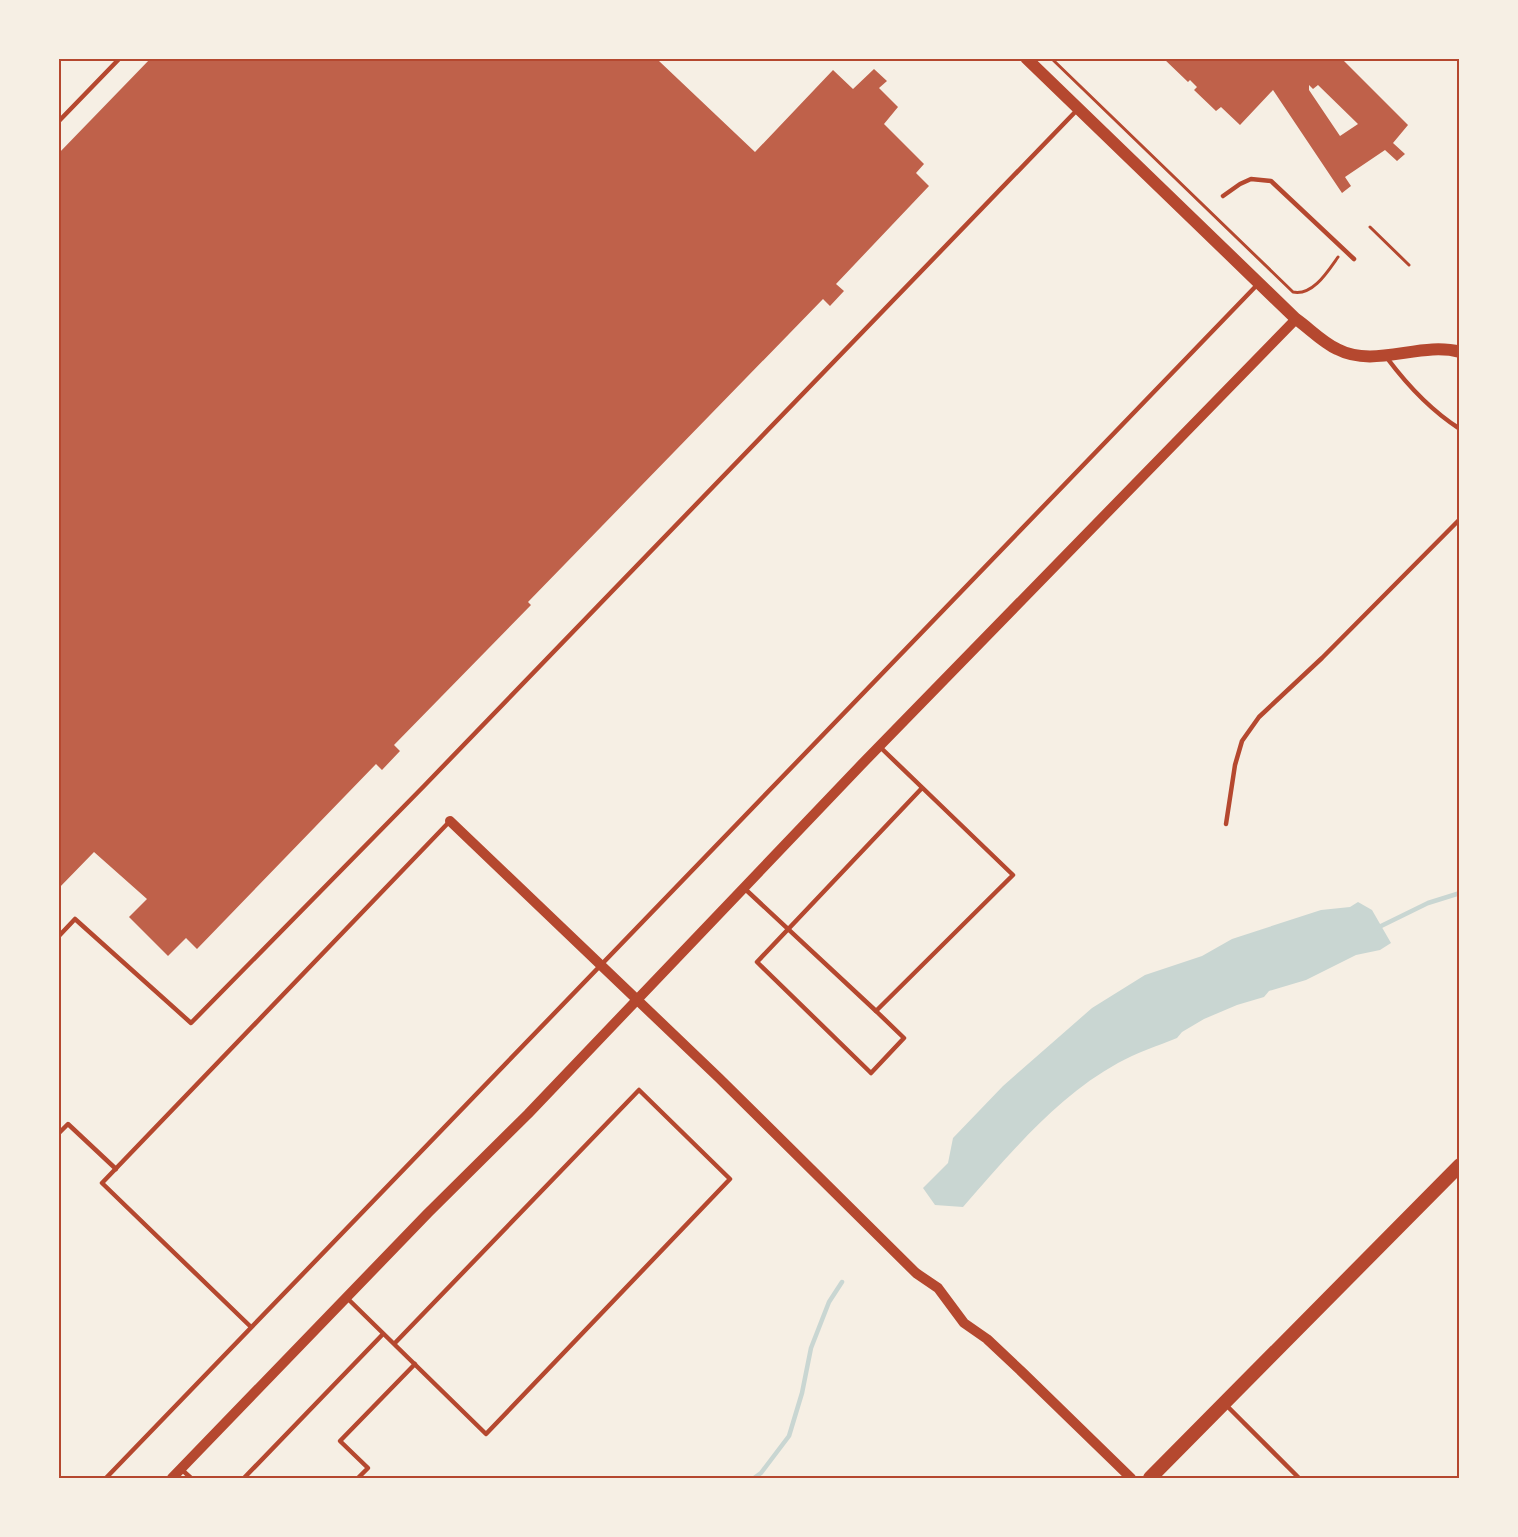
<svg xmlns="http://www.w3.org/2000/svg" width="1518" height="1537" font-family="Jost,sans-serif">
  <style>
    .water { fill: #c9d6d2 }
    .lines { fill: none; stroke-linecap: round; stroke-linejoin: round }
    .stream { stroke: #c9d6d2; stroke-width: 4.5 }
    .building { fill: #bf614a; fill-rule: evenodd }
    .path { stroke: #b5482f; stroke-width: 3 }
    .service { stroke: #b5482f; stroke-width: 4.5 }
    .tertiary { stroke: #b5482f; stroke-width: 10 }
    .secondary { stroke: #b5482f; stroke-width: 12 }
    .primary { stroke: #b5482f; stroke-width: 14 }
    .neatline { fill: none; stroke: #b5482f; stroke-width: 2 }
  </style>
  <rect width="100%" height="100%" fill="#f6efe4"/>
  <path class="water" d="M1358,902L1372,910L1391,943L1380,950L1356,955L1306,980L1269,991L1264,997L1237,1005L1204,1019L1182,1032L1177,1038C1157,1046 1136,1053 1118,1063C1056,1097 1009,1155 963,1207L935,1205L923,1188L948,1163L953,1138L1003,1086L1092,1008L1145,975L1202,956L1232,939L1321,910L1350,907Z"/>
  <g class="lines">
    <g class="stream">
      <polyline points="1377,928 1428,903 1460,893"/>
      <polyline points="754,1478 761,1473 789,1436 802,1393 811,1348 829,1302 842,1282"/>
    </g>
  </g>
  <g class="building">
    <polygon points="151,58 661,58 659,61 755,152 833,70 853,89 874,69 887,81 879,88 898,107 884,124 924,164 916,173 929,186 836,284 844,291 830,306 823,299 528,602 531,605 394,745 400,751 382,770 376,764 197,949 186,938 168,956 129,917 147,899 94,852 58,889 58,154"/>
    <path d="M1163,58H1341L1408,125L1393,143L1405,154L1397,161L1385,150L1345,177L1351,186L1342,193L1273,90L1240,125L1221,107L1216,111L1194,90L1197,87L1190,80L1188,82ZM1309,85L1313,89L1318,85L1358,124L1340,136L1309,90Z"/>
  </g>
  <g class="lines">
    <g class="path">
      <path d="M1051,58L1293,292C1313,296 1328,271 1338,257"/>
      <polyline points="1370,227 1409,265"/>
    </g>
    <g class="service">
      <polyline points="58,122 120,58"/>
      <polyline points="1223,196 1240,184 1251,179 1271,181 1354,259"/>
      <path d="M1387,358C1408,386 1430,410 1460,429"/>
      <path d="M879,746C924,789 968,832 1013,875L876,1011L904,1038L871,1073L757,962L922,788"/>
      <polyline points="1226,824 1235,765 1242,741 1259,717 1322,658 1460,519"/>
      <polyline points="744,888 876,1011"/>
      <polyline points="58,937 75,919 191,1023 424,786 1078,109"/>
      <polyline points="58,1134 68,1124 116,1169"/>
      <polyline points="347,1298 486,1434 730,1179 639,1090 394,1344"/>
      <polyline points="251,1327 102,1183 450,821"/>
      <polyline points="1225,1404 1299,1478"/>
      <polyline points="181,1469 191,1478"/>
      <polyline points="106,1478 1257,285"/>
      <polyline points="244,1478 383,1334"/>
      <polyline points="358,1478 368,1468 340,1441 415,1364"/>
    </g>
    <g class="tertiary">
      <polyline points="450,821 719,1078 916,1273 938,1288 964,1323 987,1339 1022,1372 1131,1478"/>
      <polyline points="172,1478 428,1213 528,1114 861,765 1296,319"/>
    </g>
    <path class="secondary" d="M1026,58L1296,319C1309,328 1322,342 1337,349C1375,369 1420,341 1460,352"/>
    <polyline class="primary" points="1150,1478 1460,1165"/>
  </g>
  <rect width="1518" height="1537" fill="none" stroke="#f6efe4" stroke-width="120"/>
  <rect x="60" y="60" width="1398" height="1417" class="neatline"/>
</svg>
